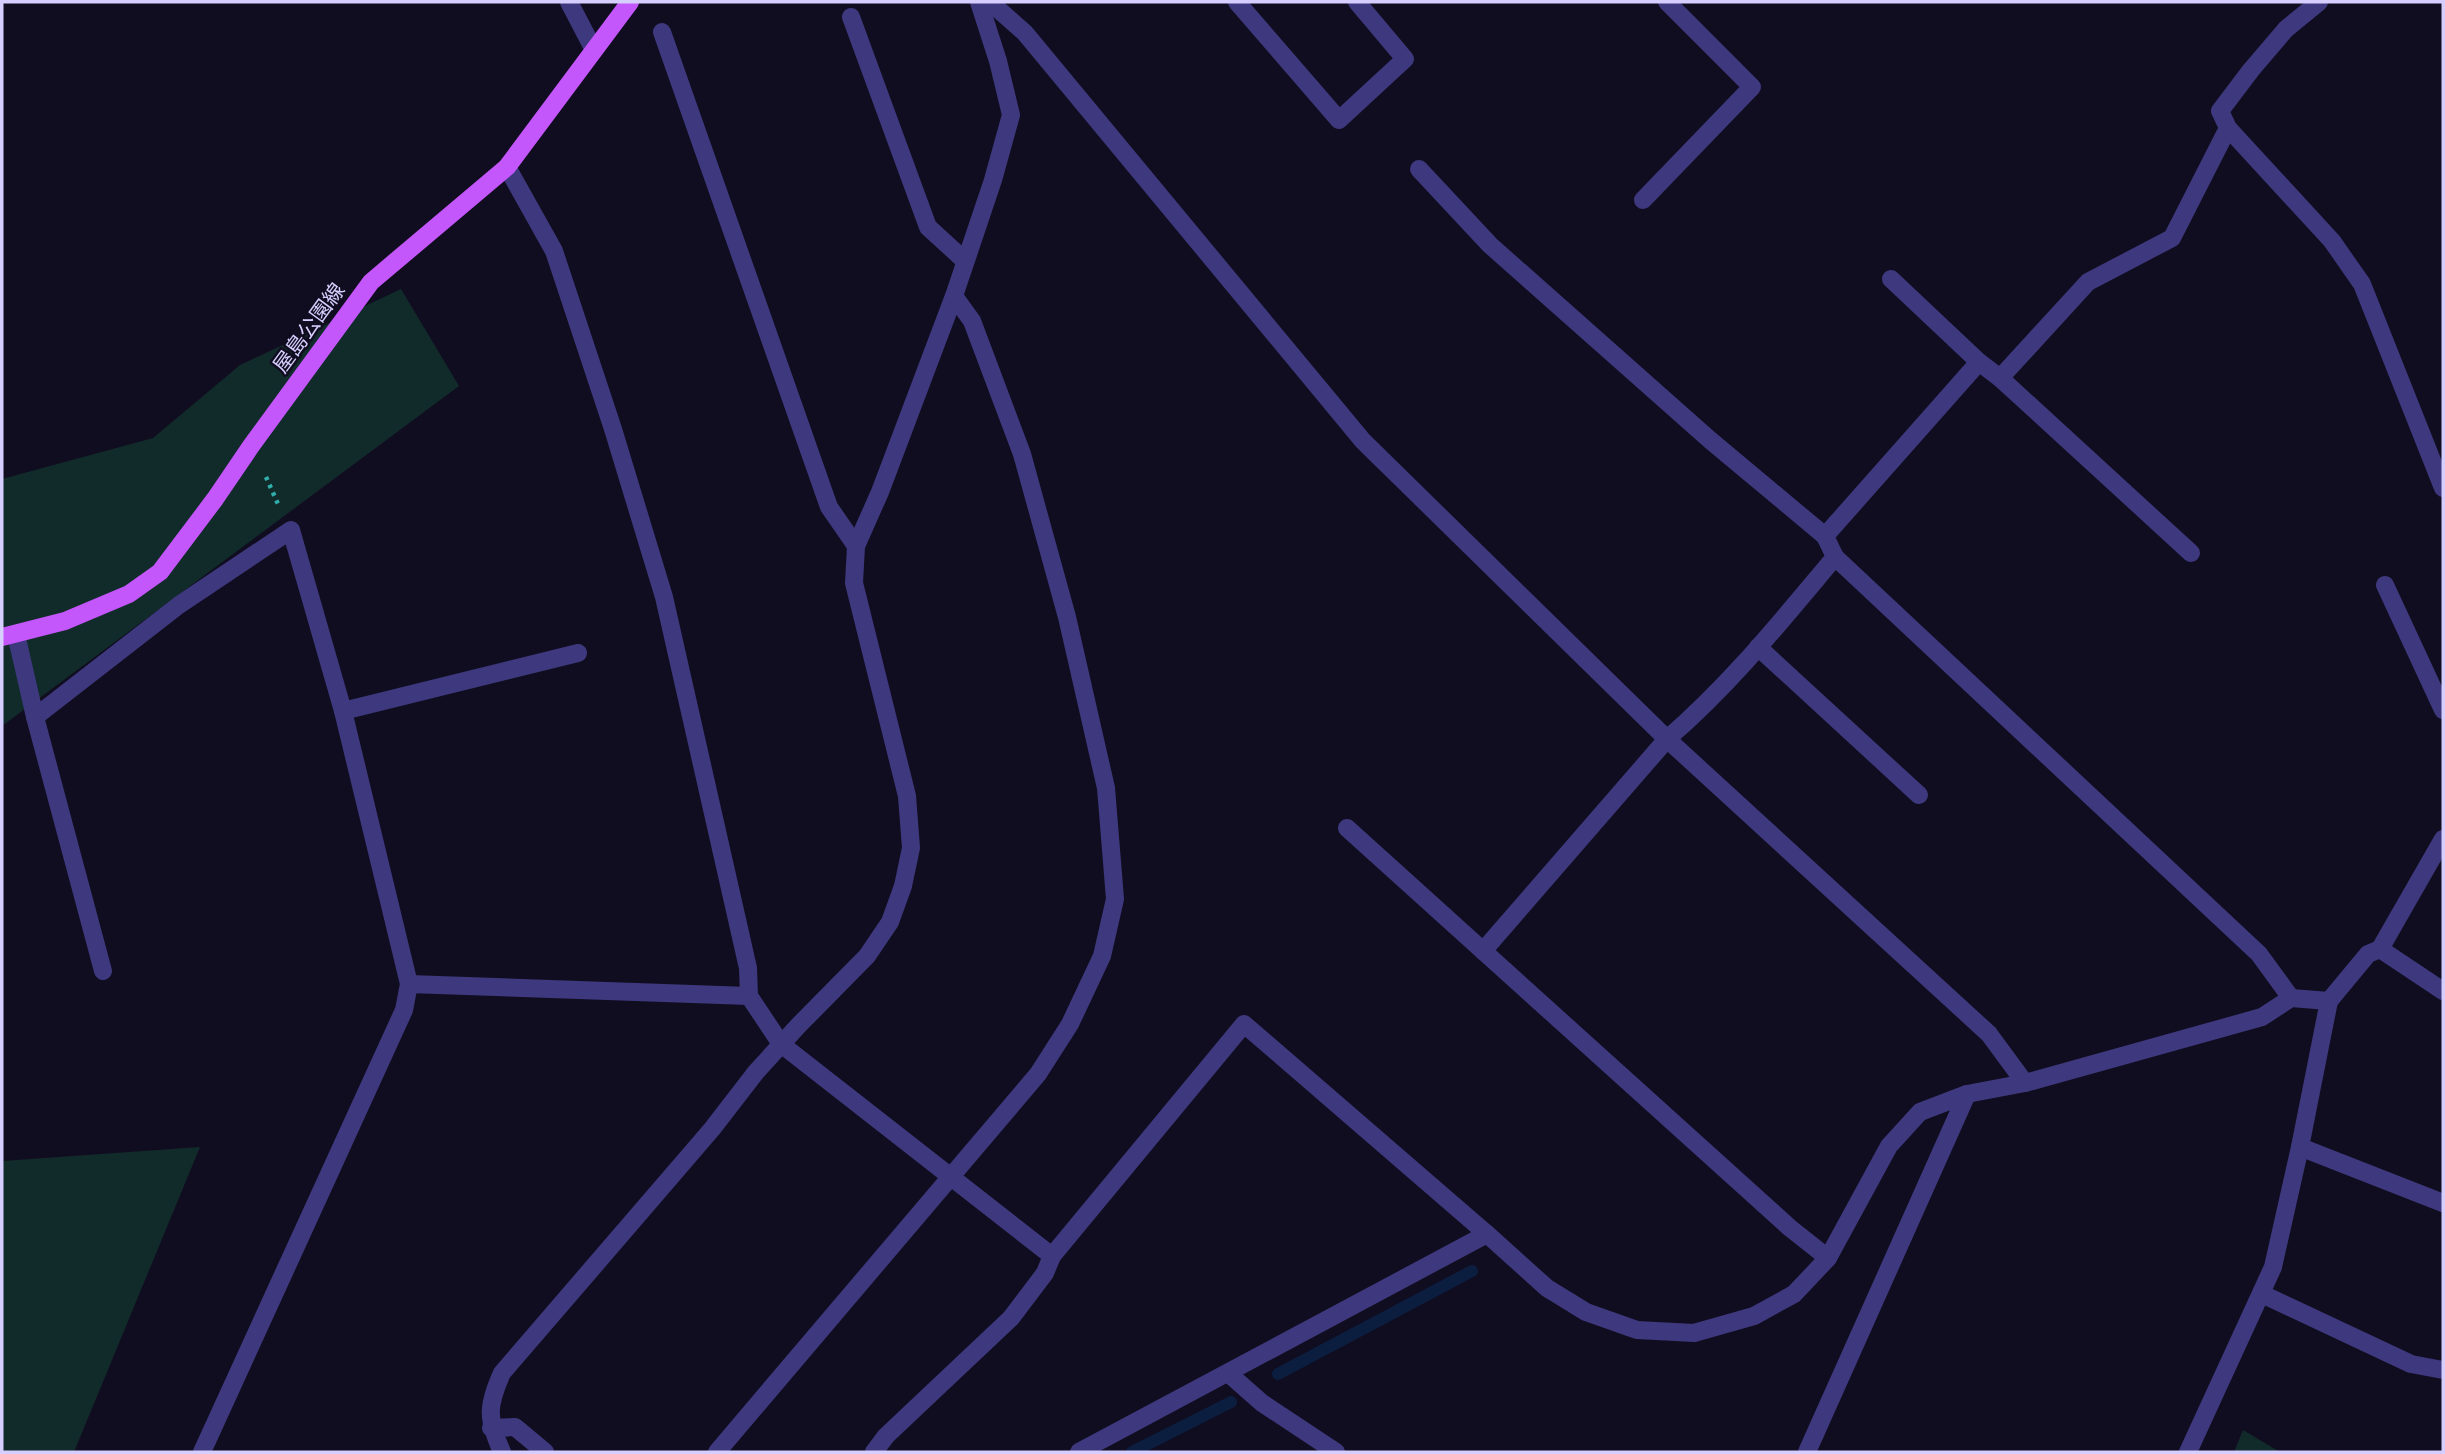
<svg xmlns="http://www.w3.org/2000/svg" width="2445" height="1454" font-family="'Public Sans','Noto Sans JP',sans-serif">
  <style>
    .green { fill: #112a2a }
    .lines { fill: none; stroke-linecap: round; stroke-linejoin: round }
    .stream { stroke: #0c1e40; stroke-width: 12 }
    .path { stroke: #30afac; stroke-width: 4.5; stroke-dasharray: 3.5 5; stroke-linecap: butt }
    .street { stroke: #3e397e; stroke-width: 18 }
    .primary { stroke: #c457fb; stroke-width: 18 }
    .labels { text-anchor: middle; stroke-width: 5; stroke-linejoin: round; paint-order: stroke }
    .street-label { font-size: 21px; fill: #d5cefe; stroke: #110d20 }
  </style>
  <rect width="100%" height="100%" fill="#110d20"/>
  <g class="green">
    <polygon points="401,289 459,386 2,726 2,479 153,438 240,365"/>
    <polygon points="200,1147 74,1452 2,1452 2,1161"/>
    <polygon points="2243,1430 2280,1452 2234,1452"/>
  </g>
  <g class="lines">
    <g class="stream">
      <polyline points="1278,1374 1472,1271"/>
      <polyline points="1132,1452 1231,1402"/>
    </g>
    <polyline class="path" points="266,477 278,504"/>
    <g class="street">
      <polyline points="569,2 594,50"/>
      <polyline points="990,2 1025,33 1363,441 1667,739 1989,1034 2025,1083 2262,1017 2291,998 2329,1001 2368,954 2380,949 2443,839"/>
      <polyline points="1237,2 1339,120 1405,59 1357,2"/>
      <polyline points="2319,2 2286,29 2251,70 2220,111 2228,128 2332,241 2362,284 2443,488"/>
      <polyline points="851,17 928,227 964,260"/>
      <polyline points="662,32 829,507 856,546"/>
      <polyline points="507,167 554,251 613,429 664,597 748,968 749,996 781,1044 1052,1256 1244,1024 1487,1234"/>
      <polyline points="1419,169 1490,245 1710,440 1825,536"/>
      <polyline points="1643,200 1752,87 1667,2"/>
      <polyline points="1891,279 1979,362 2000,378 2191,553"/>
      <polyline points="2000,378 2088,282 2172,238 2228,128"/>
      <polyline points="1835,557 2259,954 2291,998"/>
      <polyline points="2385,585 2443,710"/>
      <polyline points="16,634 35,717 103,971"/>
      <polyline points="1758,647 1919,795"/>
      <polyline points="343,711 578,653"/>
      <polyline points="35,717 179,605 291,530 343,711 409,984 404,1010 202,1452"/>
      <polyline points="1347,828 1790,1228 1828,1258"/>
      <polyline points="2380,949 2443,991"/>
      <path d="M1483,951L1667,739C1730,685 1782,620 1835,557L1825,536L1979,362"/>
      <polyline points="409,984 749,996"/>
      <polyline points="2300,1147 2443,1203"/>
      <polyline points="2262,1294 2411,1364 2443,1370"/>
      <polyline points="1228,1373 1262,1403 1336,1452"/>
      <polyline points="491,1428 515,1427 545,1452"/>
      <path d="M502,1452C487,1419 487,1406 502,1373L712,1129L756,1072L798,1026L867,956L890,922L903,886L911,848L907,796L854,583L856,546L880,492L954,296L993,180L1011,115L998,61L979,2"/>
      <polyline points="717,1452 1038,1074 1070,1024 1102,956 1115,899 1106,788 1067,617 1022,454 972,321 954,296"/>
      <polyline points="874,1452 886,1436 1011,1318 1045,1273 1052,1256"/>
      <polyline points="1079,1452 1487,1234 1547,1288 1586,1312 1637,1330 1694,1333 1754,1316 1794,1294 1828,1258 1889,1146 1920,1112 1967,1094 2025,1083"/>
      <polyline points="1807,1452 1967,1094"/>
      <polyline points="2188,1452 2273,1267 2300,1147 2329,1001"/>
    </g>
    <polyline class="primary" points="2,637 65,621 129,594 160,572 215,499 251,446 371,282 507,167 630,2"/>
  </g>
  <g class="labels">
    <g class="street-label">
      <text transform="translate(309 328) rotate(-54)" y="7">屋島公園線</text>
    </g>
  </g>
  <rect width="2445" height="1454" fill="none" stroke="#d5cefe" stroke-width="7"/>
</svg>
